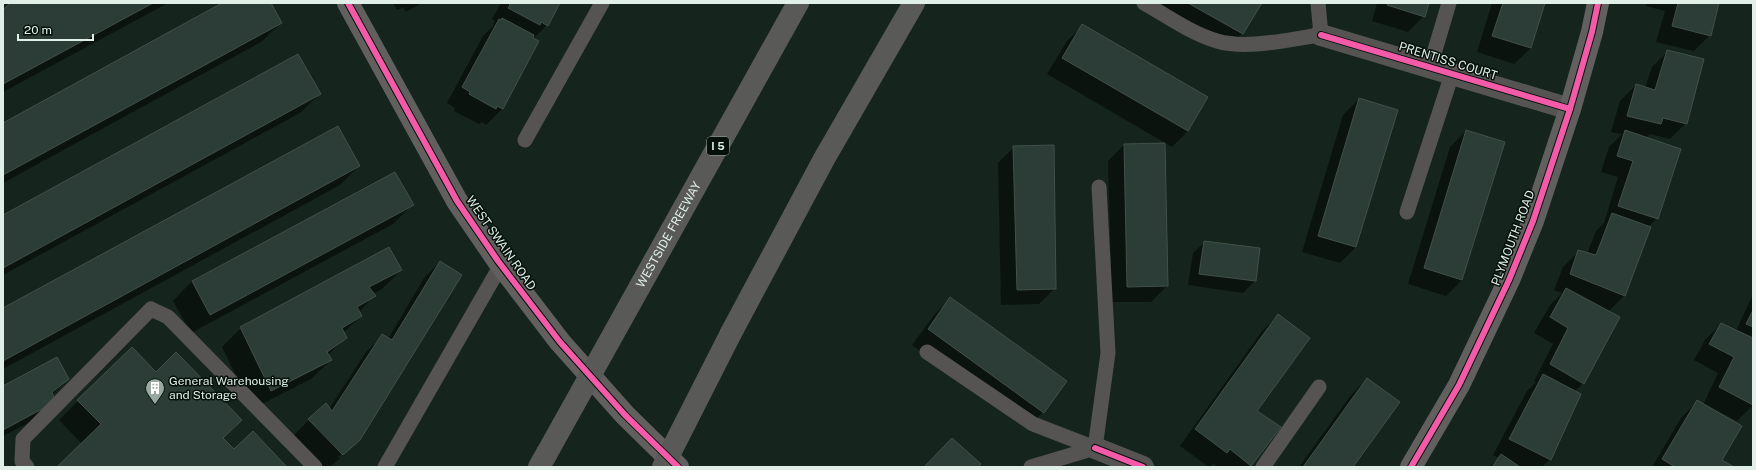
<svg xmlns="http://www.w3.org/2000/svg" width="1756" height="470" font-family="'Public Sans',sans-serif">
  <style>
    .shadow { fill: #0007 }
    .building { fill: #2b3d36; stroke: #43504a }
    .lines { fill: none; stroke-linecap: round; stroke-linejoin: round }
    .lane { stroke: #565453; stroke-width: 15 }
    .street { stroke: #565453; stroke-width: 22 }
    .secondary { stroke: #62605e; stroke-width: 22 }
    .highway { stroke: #595a58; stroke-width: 22 }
    .highway-bridge { stroke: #595a58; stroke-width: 22 }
    .cycleway-casing { stroke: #05100a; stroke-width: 8 }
    .cycleway { stroke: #f35aa7; stroke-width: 6 }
    .labels { text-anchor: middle; stroke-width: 3; stroke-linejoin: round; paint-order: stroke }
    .shield { fill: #05100a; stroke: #9eada5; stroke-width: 1 }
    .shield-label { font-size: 11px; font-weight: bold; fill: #e0f0e8 }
    .street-label { font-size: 12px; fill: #e0f0e8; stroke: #05100a }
    .poi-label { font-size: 12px; fill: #e0f0e8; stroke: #05100a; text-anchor: start }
  </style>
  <rect width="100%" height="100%" fill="#15241d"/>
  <g class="shadow">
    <polygon points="12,3 168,3 3,92 3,11"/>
    <polygon points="225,3 270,3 281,23 261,42 3,183 3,124"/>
    <polygon points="393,3 422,3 406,12 403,7 397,10"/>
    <polygon points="501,3 559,3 547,25 533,39 538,42 502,109 486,125 482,122 479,124 454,111 455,108 447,103 483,36 494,25 493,24 495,21 492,19"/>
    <polygon points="1144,3 1261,3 1242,34 1226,50"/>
    <polygon points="1377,3 1428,3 1424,16 1408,32 1372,21"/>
    <polygon points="1492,3 1544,3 1531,48 1514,64 1477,52"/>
    <polygon points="1647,3 1718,3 1710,35 1694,51 1656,42 1665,11 1646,6"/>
    <polygon points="1083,25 1188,131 1172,147 1047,74 1067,41"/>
    <polygon points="1668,51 1686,123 1670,139 1650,134 1646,138 1657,218 1648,227 1625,295 1608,312 1583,383 1574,392 1579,395 1550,459 1542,467 1489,467 1499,458 1493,455 1527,391 1536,382 1534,381 1553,344 1534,333 1550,305 1562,293 1554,290 1563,267 1579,251 1587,254 1596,231 1604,223 1618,177 1601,172 1609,147 1622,134 1611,132 1620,101 1636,85 1645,88 1652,67"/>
    <polygon points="320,94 300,113 3,275 3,216"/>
    <polygon points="1359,99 1397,111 1356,247 1340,263 1302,252 1343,115"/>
    <polygon points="1466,131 1462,280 1446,296 1408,284 1450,147"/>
    <polygon points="1124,145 1167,286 1151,302 1112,302 1108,161"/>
    <polygon points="1014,147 1055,288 1039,304 1001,305 998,163"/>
    <polygon points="359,166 340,185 3,369 3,309"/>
    <polygon points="395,173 412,205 393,224 191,333 173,301 192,281"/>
    <polygon points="1205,242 1259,249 1255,281 1243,293 1188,285 1193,253"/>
    <polygon points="440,262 360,439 348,451 348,449 338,457 340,458 345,454 330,467 324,467 293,436 309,420 329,409 366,352 382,336 388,339 424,278"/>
    <polygon points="401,270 382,289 373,294 374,296 359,312 361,316 343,333 346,337 328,355 331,360 311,379 252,409 222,347 241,328"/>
    <polygon points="1753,294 1753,405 1737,421 1709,407 1709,408 1721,460 1732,467 1652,467 1681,418 1697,402 1703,405 1718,373 1694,360 1705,340 1721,324 1736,331"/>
    <polygon points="951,298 1043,412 1027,428 912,345 935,314"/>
    <polygon points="1278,315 1256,412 1250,465 1248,467 1217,467 1214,464 1209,467 1180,446 1262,331"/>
    <polygon points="68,379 52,395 38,418 3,436 3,388"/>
    <polygon points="1367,379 1352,467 1299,467 1351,395"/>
    <polygon points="78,401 222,438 234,450 286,467 58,467 82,444 59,420"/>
  </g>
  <g class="building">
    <polygon points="10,3 153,3 3,84 3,10"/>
    <polygon points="222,3 271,3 282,23 3,175 3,123"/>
    <polygon points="508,3 560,3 548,26 541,22 540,25 508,8 510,5"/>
    <polygon points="1188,3 1262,3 1243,34"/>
    <polygon points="1388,3 1429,3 1425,17 1387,5"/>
    <polygon points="1503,3 1545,3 1531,48 1492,36"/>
    <polygon points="1678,3 1719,3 1711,36 1672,26"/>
    <polygon points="502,18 534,35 533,38 539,41 503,109 497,106 496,109 469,94 470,92 462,87 499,19 501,20"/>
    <polygon points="1082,24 1208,97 1188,131 1062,58"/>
    <polygon points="1667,50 1704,59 1687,124 1663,118 1661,124 1627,116 1636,84 1655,90"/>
    <polygon points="298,54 321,94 3,268 3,215"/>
    <polygon points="1359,98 1398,110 1356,247 1318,236"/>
    <polygon points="338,126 360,166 3,361 3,308"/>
    <polygon points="1466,130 1505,142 1462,280 1424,268"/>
    <polygon points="1625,130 1681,149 1658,219 1618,206 1633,161 1617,156"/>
    <polygon points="1165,143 1168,286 1127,287 1124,144"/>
    <polygon points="1054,145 1056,289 1017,290 1013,146"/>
    <polygon points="395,172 414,205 210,315 192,281"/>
    <polygon points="1612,213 1651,227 1625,296 1570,274 1578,250 1596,255"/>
    <polygon points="1204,241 1260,248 1256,281 1199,274"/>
    <polygon points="389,247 402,270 369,287 376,296 357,307 362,316 342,328 347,338 327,352 332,360 271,391 240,327"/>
    <polygon points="440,261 462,275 360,440 343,455 308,419 326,403 332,411 382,334 392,340"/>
    <polygon points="1566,288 1620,317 1584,384 1550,364 1568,328 1550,317"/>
    <polygon points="950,297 1067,381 1044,413 928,329"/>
    <polygon points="1753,310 1753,327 1746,324"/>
    <polygon points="1278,314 1310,338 1257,411 1281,427 1251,466 1230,449 1227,453 1195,429"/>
    <polygon points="1721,323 1753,338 1753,405 1719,387 1734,357 1709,344"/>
    <polygon points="132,347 156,372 176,352 242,420 223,438 234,449 253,431 287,467 57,467 101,424 77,400"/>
    <polygon points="57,357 69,379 52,392 55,402 3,430 3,386"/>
    <polygon points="1543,374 1581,394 1551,460 1509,439"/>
    <polygon points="1367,378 1400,402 1353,467 1303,467"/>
    <polygon points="1697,400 1742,426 1722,460 1734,467 1675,467 1662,459"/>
    <polygon points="952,438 981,464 978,467 924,467"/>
    <polygon points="1501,454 1520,467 1492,467"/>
  </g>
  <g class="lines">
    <g class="lane">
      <path d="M1144,3C1167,16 1192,34 1217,41C1248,50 1289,39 1321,35L1318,3"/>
      <polyline points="1430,67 1449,3"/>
      <polyline points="525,140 602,3"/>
      <polyline points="1407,212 1452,74"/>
      <polyline points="927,352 1033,424 1095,448"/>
      <polyline points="1095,448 1108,353 1099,187"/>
      <polyline points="27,467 22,461 23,439 151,309 168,317 315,467"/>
      <polyline points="385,467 501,265"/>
      <polyline points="1031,467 1095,448"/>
      <polyline points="1263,467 1319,387"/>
    </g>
    <g class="street">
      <polyline points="1321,35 1570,109"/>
      <polyline points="1095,448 1143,467"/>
    </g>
    <g class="secondary">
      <polyline points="348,3 457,201 498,261 560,342 625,415 678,467"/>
      <polyline points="1411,467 1459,385 1509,280 1533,221 1570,109 1592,32 1598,3"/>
    </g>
    <g class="highway">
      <path id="s1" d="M639,288L798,3"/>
      <polyline points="731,333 824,159 914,3"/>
      <polyline points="539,467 547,453"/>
    </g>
    <g class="highway-bridge">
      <polyline points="547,453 639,288"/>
      <polyline points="663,467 731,333"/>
    </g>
    <defs>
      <g id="cycleway">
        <polyline points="348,3 457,201 498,261 560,342 625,415 678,467"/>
        <polyline points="1321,35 1570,109"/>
        <polyline points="1095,448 1143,467"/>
        <polyline points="1411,467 1459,385 1509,280 1533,221 1570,109 1592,32 1598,3"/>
      </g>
    </defs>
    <use href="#cycleway" class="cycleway-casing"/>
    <use href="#cycleway" class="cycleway"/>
  </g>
  <defs>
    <symbol id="building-pin" viewBox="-11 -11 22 30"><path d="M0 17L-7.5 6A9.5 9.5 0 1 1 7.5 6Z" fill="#99a9a1" stroke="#05100a"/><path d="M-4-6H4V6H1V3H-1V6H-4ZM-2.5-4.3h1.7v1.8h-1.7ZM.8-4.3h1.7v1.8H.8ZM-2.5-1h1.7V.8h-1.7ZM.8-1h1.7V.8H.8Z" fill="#fff"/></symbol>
  </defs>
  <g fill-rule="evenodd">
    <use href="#building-pin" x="144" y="377" width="22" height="30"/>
  </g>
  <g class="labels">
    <rect class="shield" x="707" y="137" width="22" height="18" rx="3"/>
    <g class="shield-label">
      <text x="718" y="150">I 5</text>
    </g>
    <g class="street-label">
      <text transform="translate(1448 61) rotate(17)" y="4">PRENTISS COURT</text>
      <text dy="4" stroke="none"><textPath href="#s1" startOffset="61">WESTSIDE FREEWAY</textPath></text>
      <text transform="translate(1513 238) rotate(-69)" y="4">PLYMOUTH ROAD</text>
      <text transform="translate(501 243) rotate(55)" y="4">WEST SWAIN ROAD</text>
    </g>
    <g class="poi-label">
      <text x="169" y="385">General Warehousing<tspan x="169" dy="14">and Storage</tspan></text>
    </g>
  </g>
  <rect width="1756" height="470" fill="none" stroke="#e0f0e8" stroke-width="8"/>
  <path d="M18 34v6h75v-6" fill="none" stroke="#e0f0e8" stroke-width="2"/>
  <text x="24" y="34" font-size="12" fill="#e0f0e8" stroke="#05100a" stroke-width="3" paint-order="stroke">20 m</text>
</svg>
